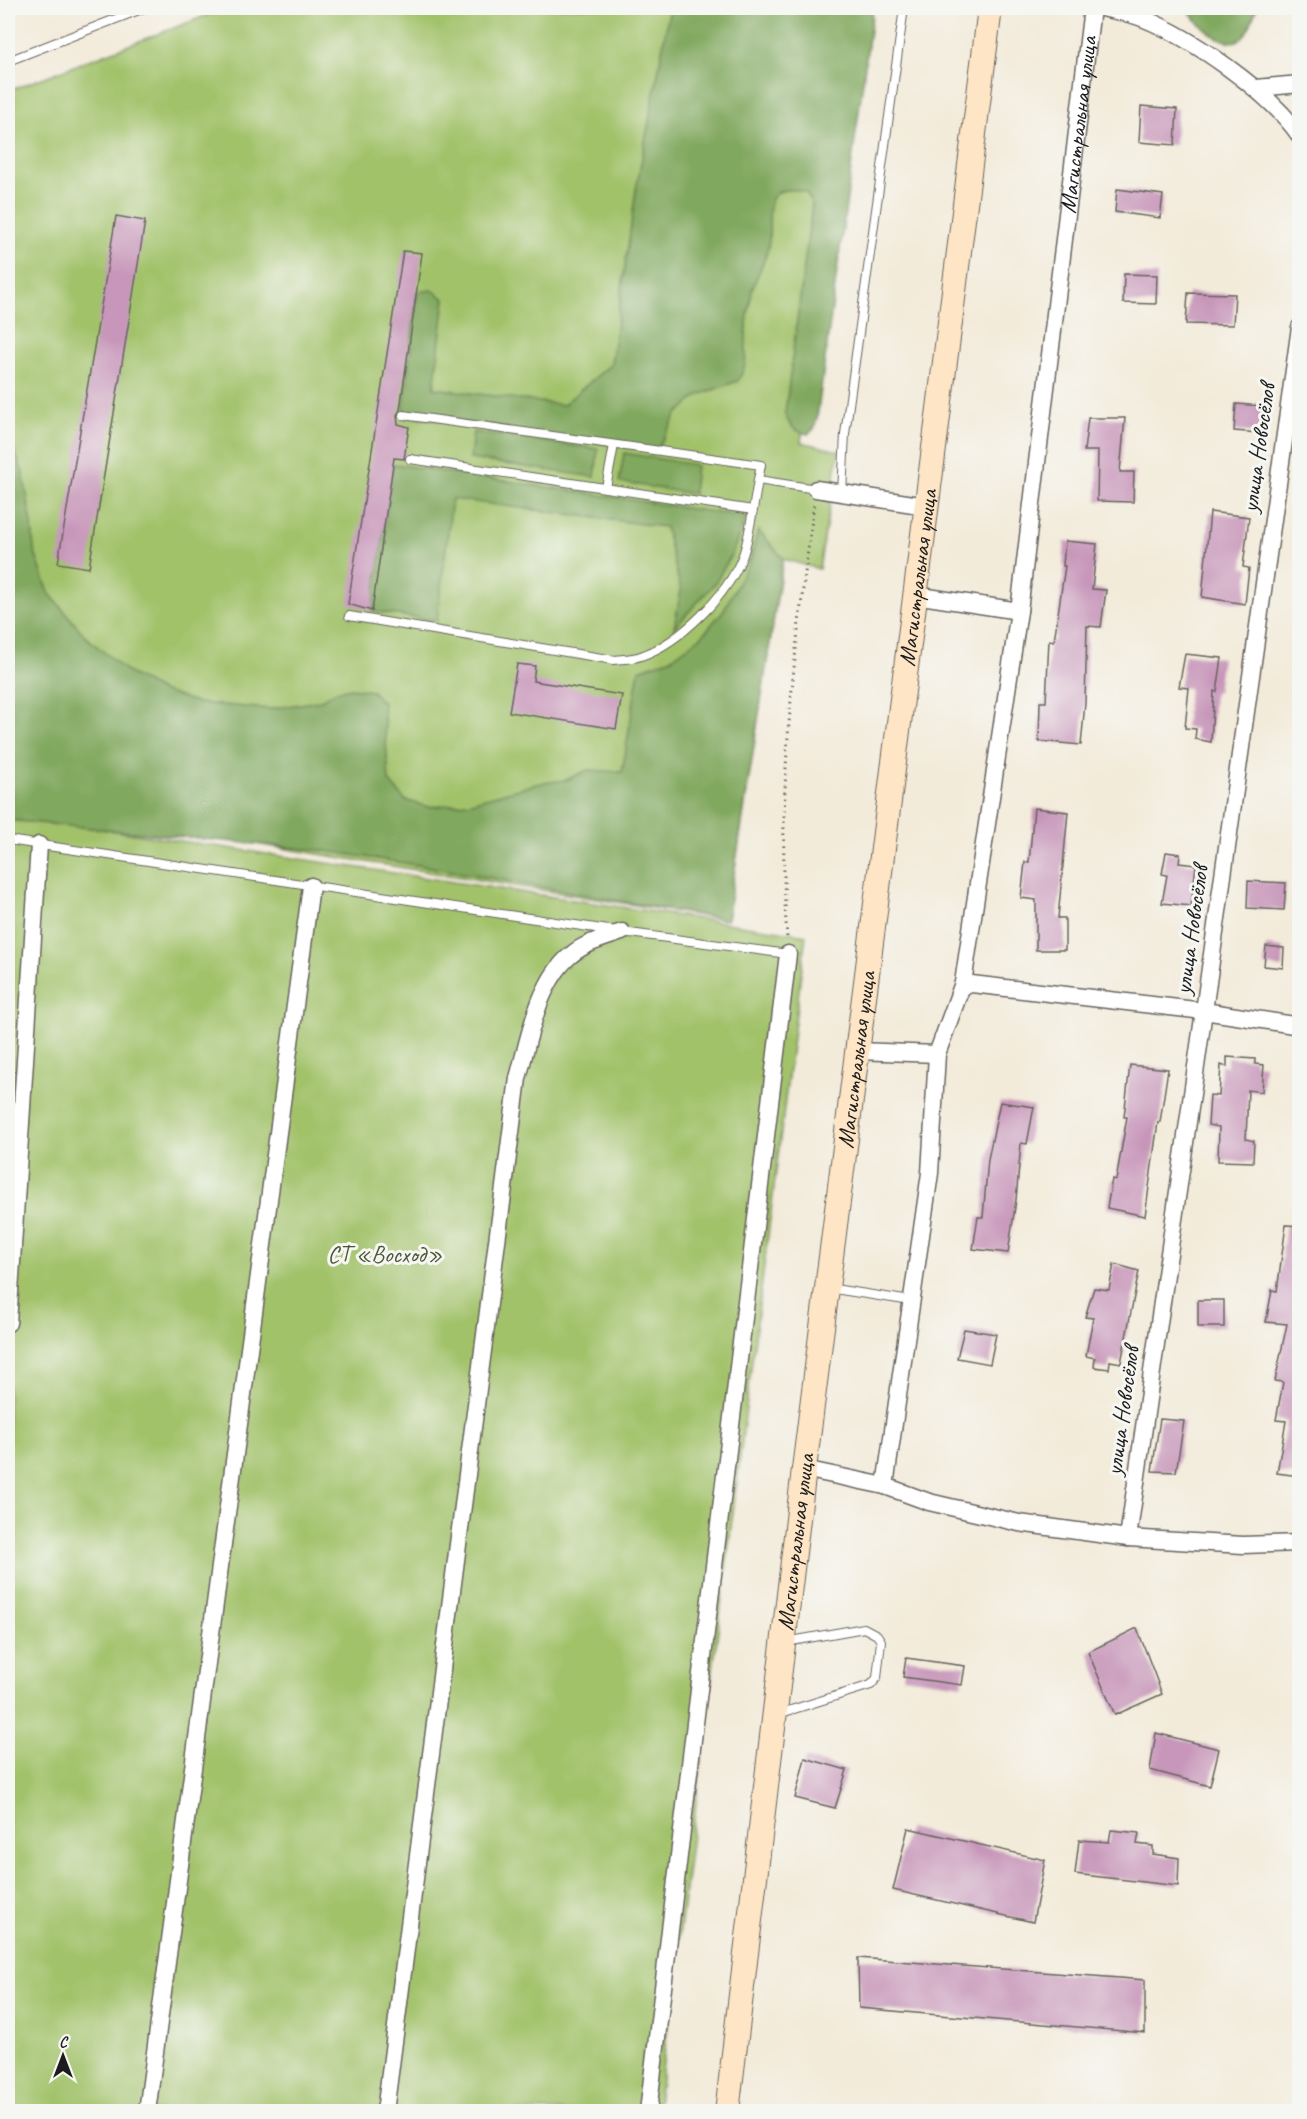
<svg xmlns="http://www.w3.org/2000/svg" width="1307" height="2119" font-family="Caveat,sans-serif">
  <style>
    .green { fill: #a2c26a; stroke: #5f6f43; stroke-width: 1.5 }
    .forest { fill: #81a85e; stroke: #4e623d; stroke-width: 1.5 }
    .building { fill: #c796ba }
    .lines { fill: none; stroke-linecap: round; stroke-linejoin: round }
    .lane-casing { stroke: #67645e; stroke-width: 10 }
    .street-casing { stroke: #67645e; stroke-width: 19 }
    .secondary-casing { stroke: #67645e; stroke-width: 26 }
    .path { stroke: #67645e; stroke-width: 3; stroke-dasharray: 1.5 4.5; stroke-linecap: butt }
    .lane { stroke: #fff; stroke-width: 8 }
    .street { stroke: #fff; stroke-width: 16 }
    .secondary { stroke: #fee5c5; stroke-width: 24 }
    .labels { text-anchor: middle; stroke-width: 6; stroke-linejoin: round; paint-order: stroke }
    .street-label { font-size: 24px; fill: #1c1c1c; stroke: #f6f6f2 }
    .park-label { font-size: 24px; fill: #4b5637; stroke: #f6f6f2 }
  </style>
  <rect width="100%" height="100%" fill="#f6f6f2"/>
  <filter id="ink" filterUnits="userSpaceOnUse"><feTurbulence type="fractalNoise" baseFrequency=".0167" numOctaves="2"/><feDisplacementMap in="SourceGraphic" scale="12" xChannelSelector="R" yChannelSelector="G"/><feConvolveMatrix kernelMatrix="1 2 1 2 8 2 1 2 1" color-interpolation-filters="sRGB"/></filter>
  <filter id="wash" filterUnits="userSpaceOnUse"><feTurbulence type="fractalNoise" baseFrequency=".008" numOctaves="4" result="noise"/><feDisplacementMap in="SourceGraphic" scale="24" xChannelSelector="R" yChannelSelector="G"/><feGaussianBlur stdDeviation="1.35" result="paint"/><feColorMatrix in="noise" values="0 0 0 0 0 0 0 0 0 0 0 0 0 0 0 0 0 1.4 0 .05"/><feComposite in="paint" operator="in"/></filter>
  <g filter="url(#wash)">
    <rect width="100%" height="100%" fill="#f3ebda"/>
    <g class="green">
      <polygon points="226,8 862,8 801,442 839,451 819,569 783,559 727,920 8,804 8,91"/>
      <polygon points="8,815 806,935 657,2111 8,2111"/>
    </g>
    <g class="forest">
      <path d="M670,8H873L817,418L814,429L808,434C794,431 790,427 785,414L812,205L806,192C755,179 774,222 768,248C765,262 756,276 752,291C749,307 746,325 746,341C745,360 748,363 738,381L699,395L677,414L656,451L403,415L417,292L432,290L445,299L434,388L563,405L611,364L636,190Z"/>
      <path d="M1187,8H1257C1253,17 1249,35 1239,40C1221,49 1195,21 1187,8Z"/>
      <polygon points="473,432 598,449 595,477 470,459"/>
      <polygon points="8,434 23,473 32,524 34,550 49,593 87,638 129,673 161,691 199,703 270,709 319,701 337,691 351,688 372,691 383,703 389,781 405,800 428,807 468,803 536,784 566,780 588,770 622,772 639,670 672,658 702,636 723,611 750,561 758,530 783,558 727,920 424,866 326,851 8,820"/>
      <polygon points="624,453 696,465 693,494 619,482"/>
      <polygon points="393,464 746,517 732,554 715,583 674,628 681,590 665,527 452,499 437,621 372,611"/>
    </g>
    <g id="blocks">
      <g class="building">
        <polygon points="1141,106 1177,109 1175,145 1139,142"/>
        <polygon points="1117,189 1163,195 1160,218 1115,212"/>
        <polygon points="116,216 145,221 89,568 58,563"/>
        <polygon points="403,251 422,253 400,410 397,415 398,424 409,427 404,459 394,458 372,611 348,604"/>
        <polygon points="1124,274 1157,275 1156,304 1123,303"/>
        <polygon points="1188,293 1235,294 1233,325 1186,324"/>
        <polygon points="1236,404 1262,406 1260,433 1234,431"/>
        <polygon points="1088,418 1125,418 1120,472 1134,472 1133,502 1097,501 1098,451 1084,451"/>
        <polygon points="1210,512 1249,517 1243,567 1249,568 1245,604 1202,597"/>
        <polygon points="1065,541 1097,544 1092,589 1106,590 1101,627 1087,626 1085,703 1081,745 1039,741 1040,702 1046,702 1049,640 1054,641 1065,566 1063,566"/>
        <polygon points="1185,654 1222,658 1217,692 1214,691 1211,742 1195,739 1196,729 1185,728 1189,688 1179,687"/>
        <polygon points="517,664 535,666 533,681 622,695 616,729 509,712"/>
        <polygon points="1034,808 1068,812 1058,918 1065,918 1065,950 1036,950 1036,900 1021,898 1025,862 1029,862"/>
        <polygon points="1166,852 1180,854 1179,863 1196,865 1191,906 1162,903 1167,875 1162,874"/>
        <polygon points="1248,881 1286,883 1284,910 1247,908"/>
        <polygon points="1266,946 1284,948 1283,968 1264,966"/>
        <polygon points="1227,1057 1255,1059 1255,1064 1264,1065 1262,1092 1248,1090 1246,1139 1254,1141 1253,1162 1218,1161 1219,1127 1208,1125 1210,1095 1219,1096 1221,1065 1227,1067"/>
        <polygon points="1130,1065 1168,1069 1160,1122 1158,1122 1145,1216 1107,1208 1112,1179 1116,1180 1127,1117 1124,1117"/>
        <polygon points="1000,1102 1034,1107 1027,1144 1021,1143 1016,1200 1008,1253 973,1249 978,1217 983,1217 988,1159"/>
        <polygon points="1286,1225 1299,1226 1299,1476 1277,1473 1286,1421 1276,1420 1283,1382 1275,1381 1287,1324 1266,1322 1272,1290 1277,1291"/>
        <polygon points="1114,1264 1139,1271 1121,1363 1110,1361 1109,1369 1094,1367 1095,1358 1086,1356 1093,1318 1085,1317 1094,1288 1109,1290"/>
        <rect x="1198" y="1300" width="26" height="27"/>
        <polygon points="964,1329 996,1334 990,1364 957,1358"/>
        <polygon points="1160,1419 1184,1421 1176,1472 1152,1471"/>
        <polygon points="1137,1628 1162,1694 1115,1715 1088,1652"/>
        <polygon points="906,1658 965,1666 962,1685 903,1677"/>
        <polygon points="1156,1733 1219,1749 1210,1786 1150,1770"/>
        <polygon points="805,1758 847,1770 835,1808 795,1798"/>
        <polygon points="908,1828 1045,1860 1033,1922 893,1890"/>
        <polygon points="1111,1830 1139,1833 1137,1844 1153,1846 1153,1854 1179,1858 1178,1886 1075,1874 1079,1840 1109,1842"/>
        <polygon points="858,1958 1145,1980 1145,2033 859,2008"/>
      </g>
    </g>
  </g>
  <g filter="url(#ink)">
    <use href="#blocks" fill-opacity="0" stroke="#67645e" stroke-width="1.5"/>
    <g class="lines">
      <defs>
        <g id="lane">
          <polyline points="8,61 144,8"/>
          <polyline points="403,415 761,465 758,480 816,489"/>
          <polyline points="410,459 753,510 758,480"/>
          <polyline points="606,488 614,445"/>
          <polyline points="842,493 845,434 904,8"/>
          <path d="M349,616L614,660C622,659 633,659 641,656C681,642 728,595 743,555C748,541 750,525 753,510"/>
          <polyline points="8,840 622,932 788,954"/>
          <polyline points="828,1288 911,1301"/>
          <polyline points="778,1714 871,1685 877,1678 881,1641 877,1635 864,1628 786,1642"/>
        </g>
        <g id="street">
          <path d="M1102,8C1115,11 1129,13 1142,18C1191,37 1270,92 1300,136"/>
          <polyline points="1256,88 1300,84"/>
          <polyline points="816,489 926,506"/>
          <polyline points="915,595 1019,611"/>
          <polyline points="963,983 1204,1011 1300,1026"/>
          <polyline points="857,1051 937,1054"/>
          <polyline points="8,1323 39,845"/>
          <polyline points="804,1469 885,1486 929,1502 1019,1523 1128,1538 1243,1545 1300,1543"/>
          <path id="s1" d="M885,1486L930,1173L937,1054L963,983L1019,611L1092,8"/>
          <polyline points="1128,1538 1204,1011 1300,327"/>
          <polyline points="147,2112 311,886"/>
          <path d="M385,2112L518,1078C529,1039 538,982 571,955C585,943 604,938 622,932"/>
          <polyline points="648,2112 788,954"/>
        </g>
        <g id="secondary">
          <path id="s2" d="M727,2112L804,1469L990,8"/>
        </g>
      </defs>
      <use href="#lane" class="lane-casing"/>
      <use href="#street" class="street-casing"/>
      <use href="#secondary" class="secondary-casing"/>
      <path class="path" d="M787,937C776,792 795,648 814,504"/>
      <use href="#lane" class="lane"/>
      <use href="#street" class="street"/>
      <use href="#secondary" class="secondary"/>
    </g>
  </g>
  <g class="labels">
    <g class="street-label">
      <text dy="8" stroke="none"><textPath href="#s1" startOffset="1377">Магистральная улица</textPath></text>
      <text transform="translate(1258 448) rotate(-82)" y="8">улица Новосёлов</text>
      <text dy="8" stroke="none"><textPath href="#s2" startOffset="1546">Магистральная улица</textPath></text>
      <text transform="translate(1191 930) rotate(-82)" y="8">улица Новосёлов</text>
      <text dy="8" stroke="none"><textPath href="#s2" startOffset="1060">Магистральная улица</textPath></text>
      <text transform="translate(1122 1411) rotate(-82)" y="8">улица Новосёлов</text>
      <text dy="8" stroke="none"><textPath href="#s2" startOffset="574">Магистральная улица</textPath></text>
    </g>
    <g class="park-label">
      <text x="385" y="1262">СТ «Восход»</text>
    </g>
  </g>
  <rect width="1307" height="2119" fill="none" stroke="#f6f6f2" stroke-width="30"/>
  <g transform="translate(63 2056)" stroke="#f6f6f2" stroke-width="4.5" paint-order="stroke">
  <path d="M0-4.5L10 22L0 15L-10 22Z" fill="#1c1c1c"/>
  <text y="-9" font-size="16" font-weight="bold" text-anchor="middle" fill="#1c1c1c">С</text>
  </g>
</svg>
